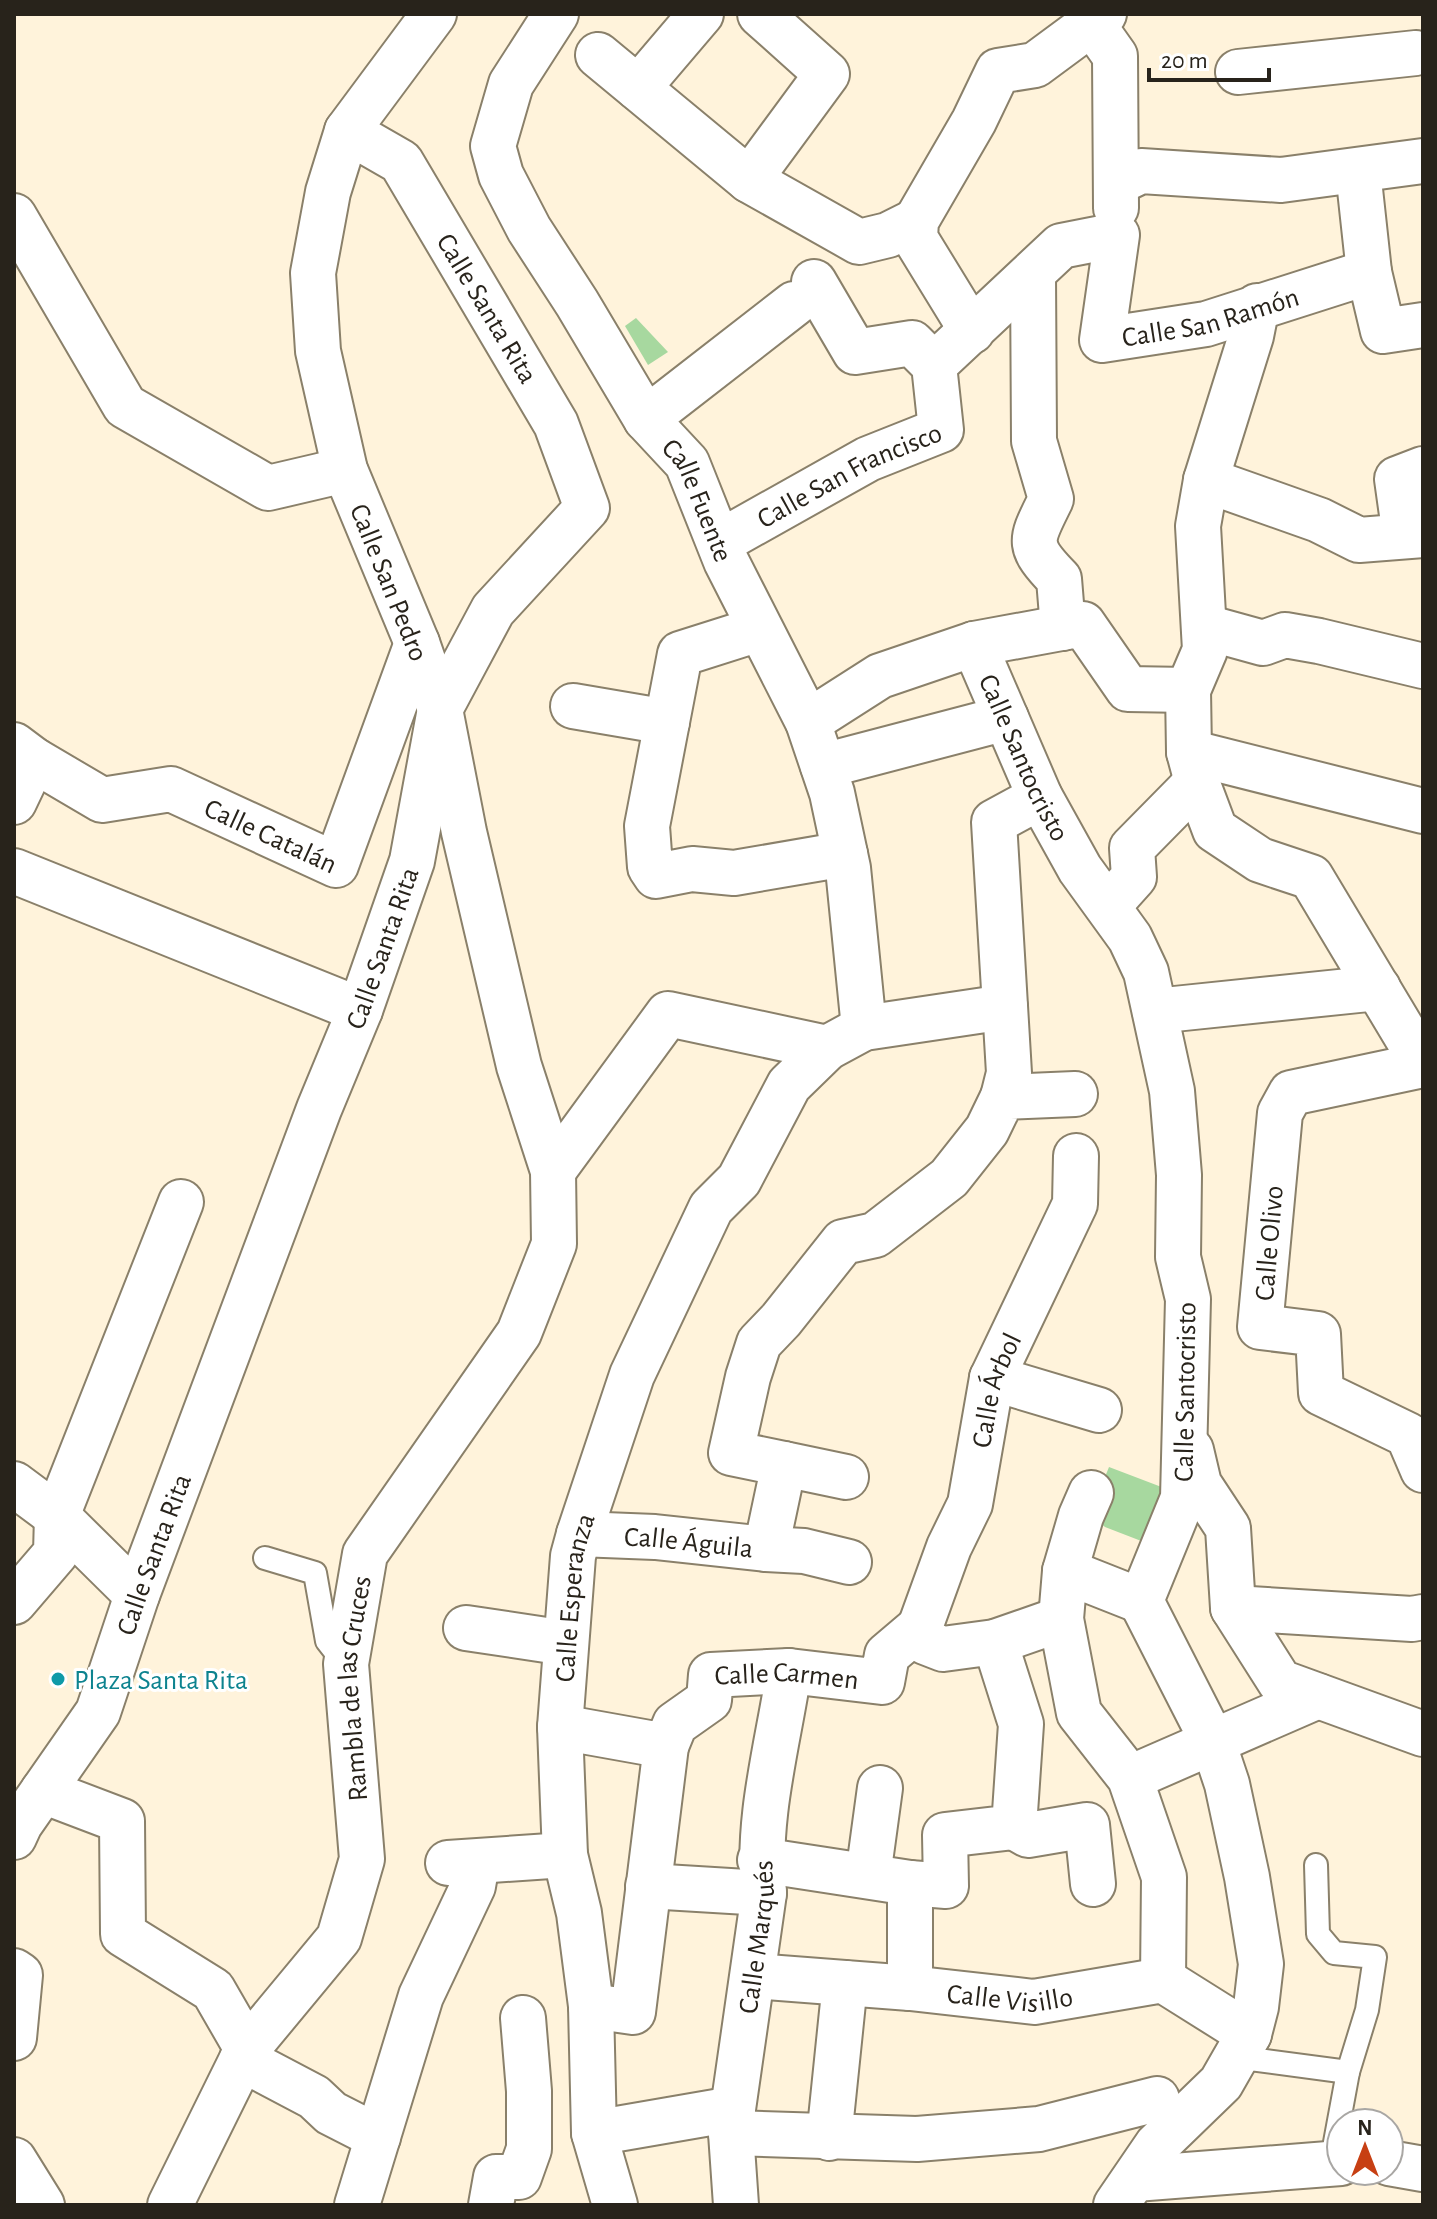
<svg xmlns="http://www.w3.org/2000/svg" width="1437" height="2219" font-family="'Alegreya Sans',sans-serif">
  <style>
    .green { fill: #a7d89f }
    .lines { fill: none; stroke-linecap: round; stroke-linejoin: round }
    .lane-casing { stroke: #8a806a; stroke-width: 26 }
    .street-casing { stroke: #8a806a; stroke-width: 48 }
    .secondary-casing { stroke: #8a806a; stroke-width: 48 }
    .lane { stroke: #fff; stroke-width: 22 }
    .street { stroke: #fff; stroke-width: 44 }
    .secondary { stroke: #fff; stroke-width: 44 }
    .culture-dot { fill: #0f9aa8; stroke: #fff; stroke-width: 3 }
    .labels { text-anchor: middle; stroke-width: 6; stroke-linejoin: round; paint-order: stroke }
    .street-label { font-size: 28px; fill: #28231b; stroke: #fff }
    .culture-label { font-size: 28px; fill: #0d838f; stroke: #fff; text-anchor: start }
  </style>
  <rect width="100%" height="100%" fill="#fff3db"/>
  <g class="green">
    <polygon points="636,318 668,352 648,365 625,326"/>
    <polygon points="1109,1467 1172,1491 1149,1544 1105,1527 1090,1514"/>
  </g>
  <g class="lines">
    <defs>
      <g id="lane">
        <polyline points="265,1558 315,1573 327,1641 345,1664"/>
        <polyline points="1316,1865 1318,1934 1334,1953 1375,1957 1367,2010 1348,2072 1331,2164"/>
        <polyline points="1235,2057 1348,2072"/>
      </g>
      <g id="street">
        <path id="s1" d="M556,14L511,84L493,146L501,175L529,229L577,303L646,419L687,463L726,561L808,722L832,793L848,868L864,1028"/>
        <polyline points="1089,14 1091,22 1115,56 1116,208"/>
        <polyline points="598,55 749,180 859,242 888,235 916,221"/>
        <polyline points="1238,72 1416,53"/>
        <polyline points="638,88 701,14"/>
        <polyline points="1358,171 1369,272"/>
        <polyline points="749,180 827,74 760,14"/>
        <polyline points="1116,183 1141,171 1281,180 1423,161"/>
        <path d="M1033,275L1034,441L1051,499C1031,540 1025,544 1059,579L1063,628"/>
        <polyline points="1257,306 1251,336 1206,480 1198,526 1205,650 1188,690 1189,752 1197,782 1215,830 1260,860 1311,877 1423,1064"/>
        <polyline points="972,331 915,238 916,221 974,121 998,71 1035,65 1104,14"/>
        <path id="s2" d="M934,365L1061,246L1117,235L1102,340L1206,324L1369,272L1383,331L1423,325"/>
        <polyline points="646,419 794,304"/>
        <polyline points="1206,480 1319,520 1359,540 1423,535"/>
        <polyline points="1405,536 1397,479 1423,469"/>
        <path id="s3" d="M720,542L868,459L941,430L934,365L912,343L855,352L814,282"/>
        <polyline points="1205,627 1263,643 1285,635 1319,641 1423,666"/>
        <polyline points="759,629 680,654 647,826 650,867 656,876 692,869 734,873 845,854"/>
        <path id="s4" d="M974,644L1040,797L1080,869L1130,938L1146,972L1172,1091L1179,1175L1178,1257L1188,1299L1183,1498L1141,1601L1213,1742L1227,1784L1247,1877L1261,1964L1256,2007L1249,2034L1221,2083L1157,2145L1116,2205"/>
        <polyline points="573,706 667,722"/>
        <polyline points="808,722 880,676 974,644 1083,624 1128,689 1188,690"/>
        <path id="s5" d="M14,745L34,760L102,800L171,789L336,865L417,643"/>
        <polyline points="1189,752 1423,811"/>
        <polyline points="823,766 1006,718"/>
        <polyline points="14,802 34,760"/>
        <polyline points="14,871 360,1010"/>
        <polyline points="1108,906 1134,877 1132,848 1197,782"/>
        <polyline points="1155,1011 1378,988"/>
        <polyline points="1423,1065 1291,1093 1280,1113 1260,1327 1318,1334 1321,1393 1408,1435 1423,1470"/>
        <polyline points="1003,1097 1009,1073 994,822 1040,797"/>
        <polyline points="553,1171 668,1014 827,1048"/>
        <polyline points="992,1378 1099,1410"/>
        <polyline points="1191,1450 1199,1484 1228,1528 1233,1608 1280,1682 1423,1734"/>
        <polyline points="784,1464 846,1477"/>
        <polyline points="14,1484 57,1516 137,1595"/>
        <path id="s6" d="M579,1534L655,1537L766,1549L784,1464L731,1453L748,1377L759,1343L781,1320L843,1242L875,1235L949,1178L987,1130L1003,1097L1075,1094"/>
        <polyline points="766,1549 804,1551 849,1562"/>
        <polyline points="1065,1571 1081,1516 1091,1493"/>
        <polyline points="1141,1601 1065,1571 1061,1619 1079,1713 1130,1778 1164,1877 1163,1980"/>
        <polyline points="14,1602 56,1553 57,1516 181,1202"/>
        <polyline points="1233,1608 1412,1619 1423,1617"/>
        <path id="s7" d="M920,1627L949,1547L970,1504L992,1378L1075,1204L1076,1156"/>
        <polyline points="466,1628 566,1643"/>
        <path id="s8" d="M560,1727L666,1746L675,1724L709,1700L711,1675L789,1671L882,1682L887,1655L920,1627L925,1642L943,1649L995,1642L1061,1619"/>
        <polyline points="1130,1778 1318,1696"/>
        <polyline points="43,1791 122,1821 123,1934 213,1990 247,2049"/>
        <polyline points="1014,1827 1028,1835 1087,1825 1093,1884"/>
        <path id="s9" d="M14,1837L20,1824L98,1712L137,1595L319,1109L360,1010L412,861L440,709L493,610L587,508L556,424L401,162L347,131"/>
        <polyline points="760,1860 910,1883"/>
        <polyline points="448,1863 565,1855"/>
        <polyline points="868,1876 880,1788"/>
        <polyline points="648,1886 764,1893"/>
        <polyline points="14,1971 20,1975 14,2038"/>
        <path id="s10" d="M753,1976L910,1988L1034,2002L1163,1980L1249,2034"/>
        <polyline points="910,1988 910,1883 946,1886 945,1835 1014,1827 1021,1724 995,1642"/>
        <polyline points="591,2006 633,2012 666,1746"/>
        <polyline points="242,2059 314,2097 331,2113 378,2137"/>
        <polyline points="594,2133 733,2109"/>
        <polyline points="731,2133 917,2139 1039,2129 1157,2099"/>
        <polyline points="829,2138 845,1983"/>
        <polyline points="14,2160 42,2205"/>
        <polyline points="1389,2163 1423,2169"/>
        <polyline points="1135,2179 1341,2163"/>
        <polyline points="357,2205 421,1996 473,1886 477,1863"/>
        <polyline points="491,2205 496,2177 519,2177 529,2149 529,2091 523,2018"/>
        <path id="s11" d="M615,2205L594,2133L591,2006L579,1913L565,1855L560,1727L573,1556L579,1534L632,1375L711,1208L739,1180L789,1085L827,1048L864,1028L1005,1007"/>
        <path id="s12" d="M736,2205L731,2133L733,2109L764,1893C756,1819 778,1744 789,1671"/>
      </g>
      <g id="secondary">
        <polyline points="14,216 125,406 268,488 345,470"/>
        <path id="s13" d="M170,2205L247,2049L339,1938L362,1859L346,1664L365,1554L519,1333L554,1244L553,1171L519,1066L464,832L440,709L417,643L345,470L318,351L313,273L328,192L347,131L434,14"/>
      </g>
    </defs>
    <use href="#lane" class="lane-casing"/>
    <use href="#street" class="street-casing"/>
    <use href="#secondary" class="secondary-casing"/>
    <use href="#lane" class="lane"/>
    <use href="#street" class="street"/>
    <use href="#secondary" class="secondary"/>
  </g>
  <circle class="culture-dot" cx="58" cy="1679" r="8"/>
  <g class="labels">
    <g class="street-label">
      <text transform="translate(488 308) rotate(59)" y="10">Calle Santa Rita</text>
      <text dy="10" stroke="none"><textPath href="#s2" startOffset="448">Calle San Ramón</textPath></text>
      <text dy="10" stroke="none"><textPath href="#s3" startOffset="146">Calle San Francisco</textPath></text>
      <text dy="10" stroke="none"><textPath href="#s1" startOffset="560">Calle Fuente</textPath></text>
      <text transform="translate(390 582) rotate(68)" y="10">Calle San Pedro</text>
      <text dy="10" stroke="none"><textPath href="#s4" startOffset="124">Calle Santocristo</textPath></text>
      <text dy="10" stroke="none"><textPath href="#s5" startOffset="284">Calle Catalán</textPath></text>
      <text dy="10" stroke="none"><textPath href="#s9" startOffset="966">Calle Santa Rita</textPath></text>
      <text transform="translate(1268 1243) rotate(-85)" y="10">Calle Olivo</text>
      <text dy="10" stroke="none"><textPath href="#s7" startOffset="250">Calle Árbol</textPath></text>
      <text transform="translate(1184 1392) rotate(-89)" y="10">Calle Santocristo</text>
      <text dy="10" stroke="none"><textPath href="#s6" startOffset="110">Calle Águila</textPath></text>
      <text dy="10" stroke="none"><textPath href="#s9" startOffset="318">Calle Santa Rita</textPath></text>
      <text dy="10" stroke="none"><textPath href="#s11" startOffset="614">Calle Esperanza</textPath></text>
      <text dy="10" stroke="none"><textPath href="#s8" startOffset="274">Calle Carmen</textPath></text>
      <text dy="10" stroke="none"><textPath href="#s13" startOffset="572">Rambla de las Cruces</textPath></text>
      <text dy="10" stroke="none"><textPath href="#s12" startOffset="270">Calle Marqués</textPath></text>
      <text dy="10" stroke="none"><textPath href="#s10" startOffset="258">Calle Visillo</textPath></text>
    </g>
    <g class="culture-label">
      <text x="74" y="1689">Plaza Santa Rita</text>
    </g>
  </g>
  <rect width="1437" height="2219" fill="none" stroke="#28231b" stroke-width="32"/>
  <g transform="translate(1365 2147)"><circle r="38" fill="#ffffff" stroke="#a9a7a4" stroke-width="2"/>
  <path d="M0-6L14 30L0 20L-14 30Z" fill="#c73f13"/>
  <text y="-12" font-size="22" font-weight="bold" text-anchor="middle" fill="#28231b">N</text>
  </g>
  <path d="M1149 68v12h120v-12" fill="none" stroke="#28231b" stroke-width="4"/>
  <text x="1161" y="68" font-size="24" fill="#28231b" stroke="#ffffff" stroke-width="6" paint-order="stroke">20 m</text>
</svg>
